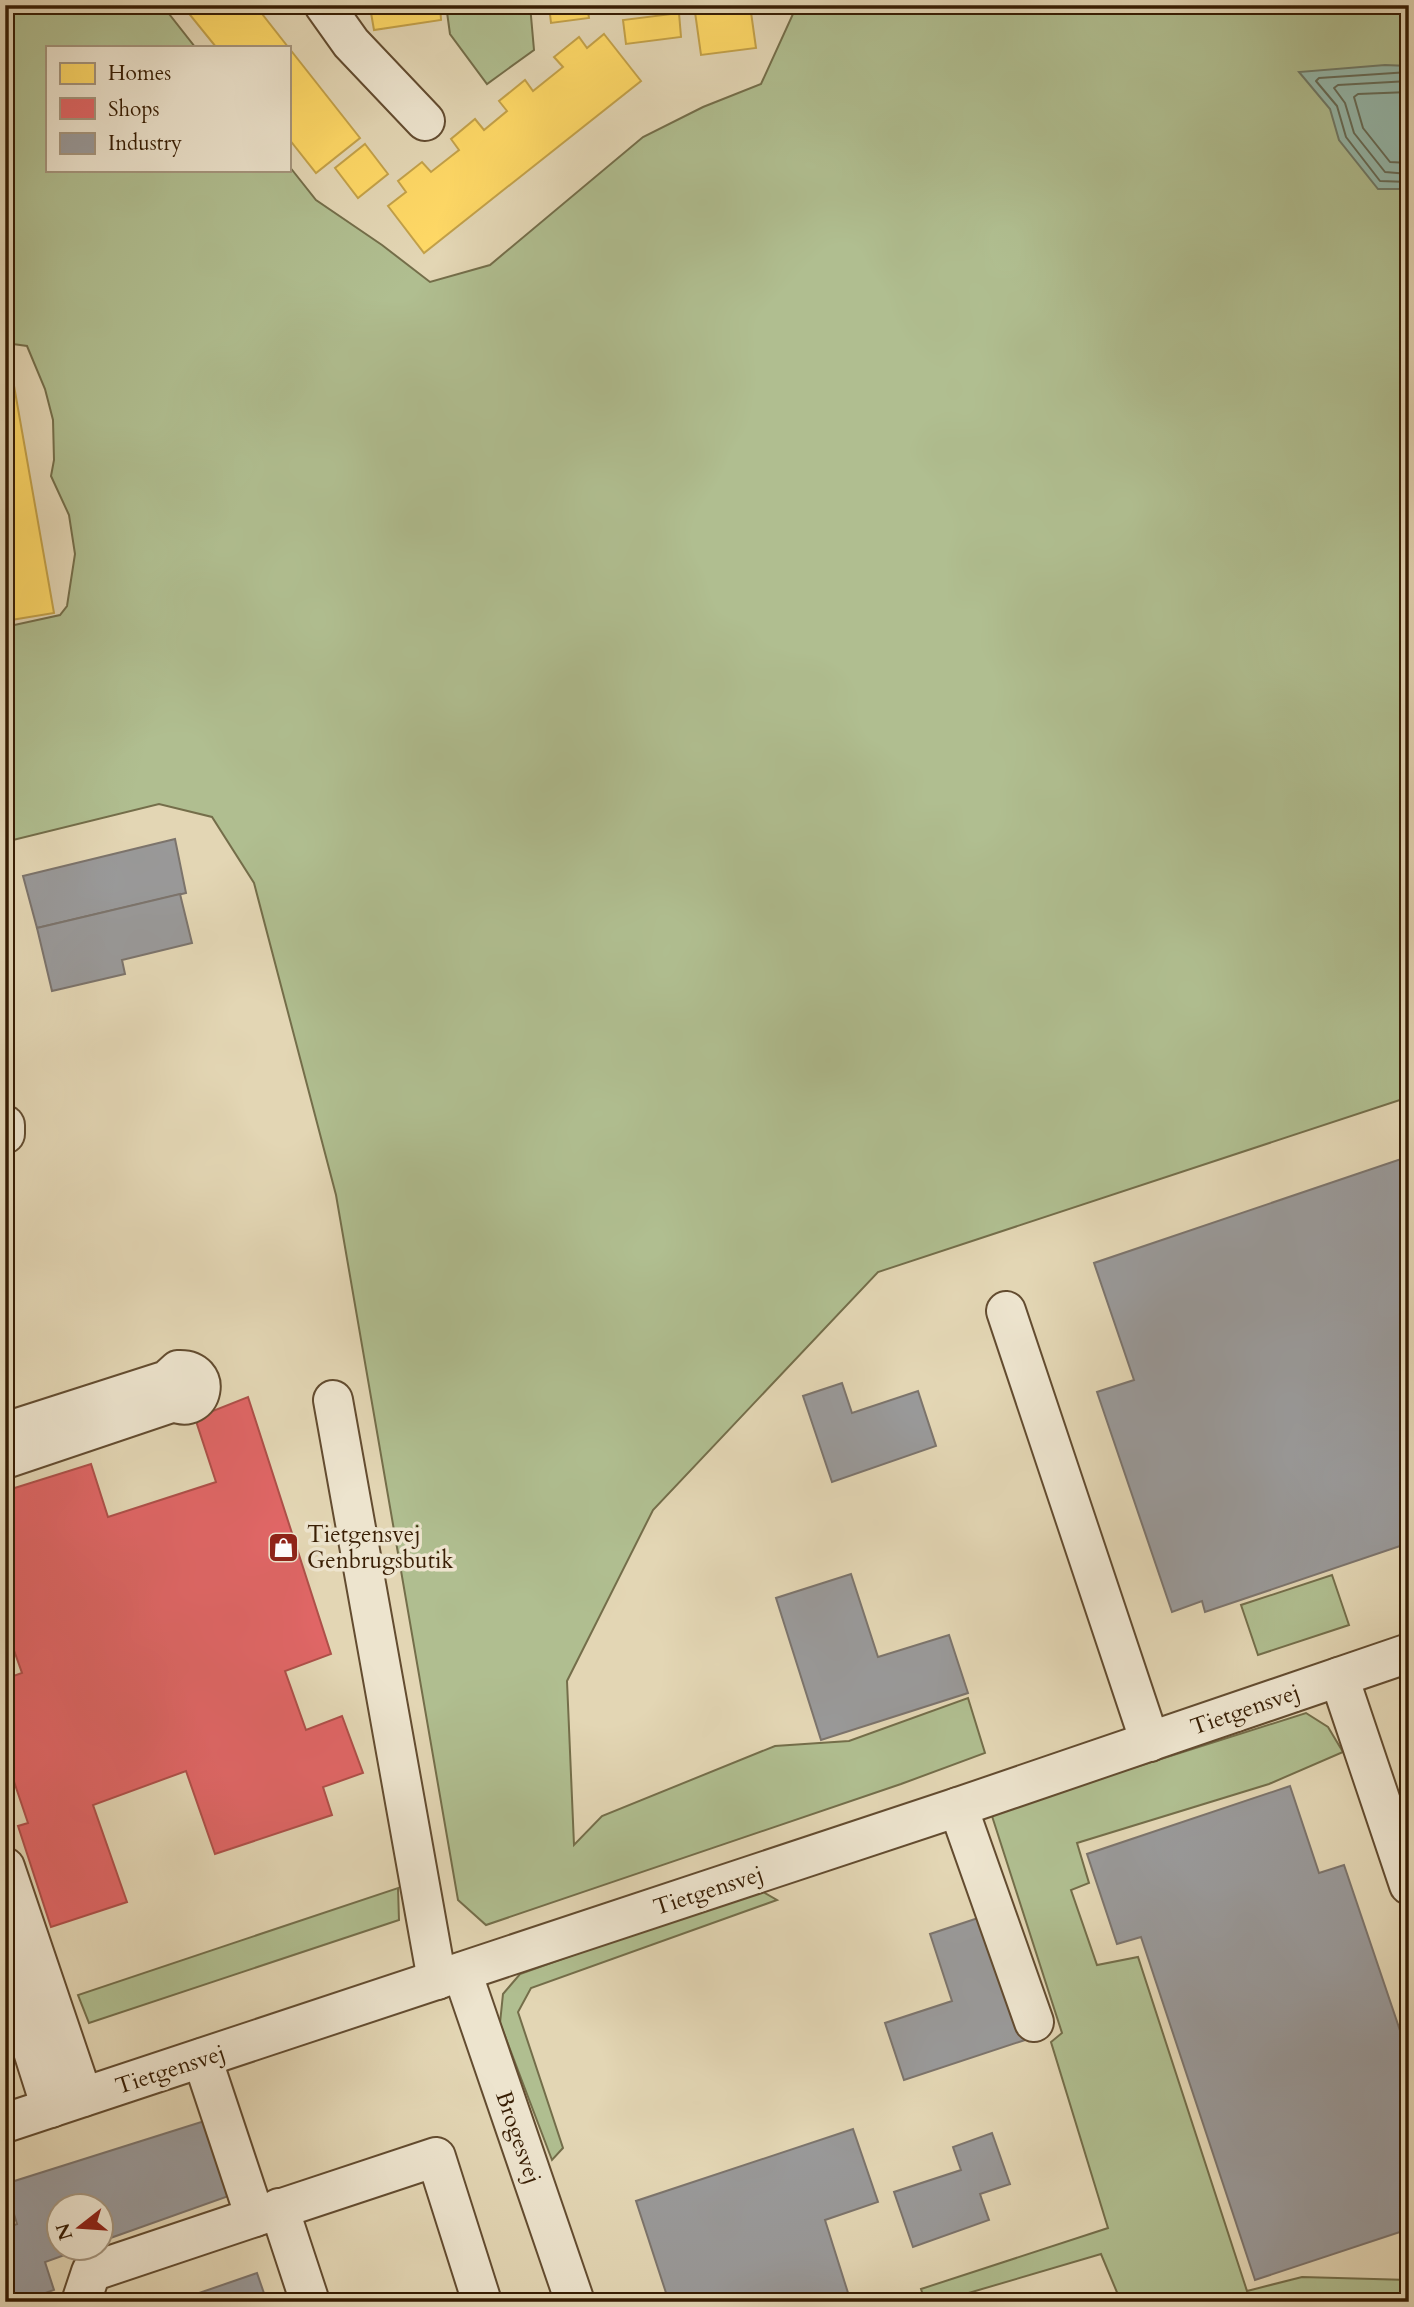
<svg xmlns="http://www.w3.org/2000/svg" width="1414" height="2307" font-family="Cardo,serif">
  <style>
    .green { fill: #b0be90; stroke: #746e4a; stroke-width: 2 }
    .water { fill: #95b9ac; stroke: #707b69; stroke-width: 2 }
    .homes { fill: #ffd966; stroke: #c3a149; stroke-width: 2 }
    .shops { fill: #e06666; stroke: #ae5049; stroke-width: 2 }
    .industry { fill: #999; stroke: #7c746c; stroke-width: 2 }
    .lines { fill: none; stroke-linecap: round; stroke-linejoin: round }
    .shore { stroke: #666c58; stroke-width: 2 }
    .minor-casing { stroke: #634c30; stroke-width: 42 }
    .minor { stroke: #ede4ce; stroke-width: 38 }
    .labels { text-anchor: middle; stroke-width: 7; stroke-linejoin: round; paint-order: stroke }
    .poi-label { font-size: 23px; fill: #381e04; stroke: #ede4ce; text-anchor: start }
    .street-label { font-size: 23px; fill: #381e04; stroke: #ede4ce }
  </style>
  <rect width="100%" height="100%" fill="#e3d6b4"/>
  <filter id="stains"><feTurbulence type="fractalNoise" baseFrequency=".00286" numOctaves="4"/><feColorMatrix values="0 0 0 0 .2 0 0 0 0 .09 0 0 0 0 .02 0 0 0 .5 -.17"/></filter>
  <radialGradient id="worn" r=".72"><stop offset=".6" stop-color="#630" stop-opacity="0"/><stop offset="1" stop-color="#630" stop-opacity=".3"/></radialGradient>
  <g class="green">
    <polygon points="5,5 162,5 195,47 47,47 47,170 289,170 289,166 316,200 382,245 430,282 490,265 643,137 703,107 761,84 793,14 794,5 1409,5 1409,1097 878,1272 653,1510 567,1681 574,1845 602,1816 775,1746 849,1741 968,1698 985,1753 901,1784 486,1925 458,1900 336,1195 254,883 212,817 159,804 5,842 5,627 60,615 67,606 75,554 69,515 51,476 54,460 53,420 45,389 27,346 5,343"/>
    <polygon points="446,5 530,5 534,50 487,84 450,34"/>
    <polygon points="1332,1575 1349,1625 1258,1655 1241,1605"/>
    <polygon points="1306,1713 1328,1727 1343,1752 1269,1784 1077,1843 1089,1883 1071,1890 1097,1965 1138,1957 1247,2291 1302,2277 1409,2280 1409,2302 1121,2302 1101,2254 938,2302 925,2302 921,2289 1108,2228 1051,2042 1062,2033 991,1813"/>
    <polygon points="398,1888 399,1920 89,2023 78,1995"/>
    <polygon points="758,1889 777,1900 531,1988 518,2012 563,2148 552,2160 500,2023 503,1994 520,1974"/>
  </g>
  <polygon class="water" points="1385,65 1409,66 1409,189 1378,189 1339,140 1330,109 1299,72"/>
  <g class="homes">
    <polygon points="182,5 255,5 288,47 216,47"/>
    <polygon points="380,5 440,5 441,20 374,30 370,7"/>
    <polygon points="549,5 587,5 589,18 551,23"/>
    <polygon points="694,5 750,5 756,48 701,55"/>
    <polygon points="679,13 681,37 626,44 623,20"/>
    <polygon points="604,34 641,81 424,253 388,206 406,192 398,181 422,162 431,172 459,150 451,139 475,119 484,130 507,111 499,101 525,80 533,91 563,67 554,57 579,37 587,48"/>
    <polygon points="289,48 360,138 316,173 289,139"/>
    <polygon points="365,144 388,174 358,198 335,168"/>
    <polygon points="7,346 54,613 5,621 5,347"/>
  </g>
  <polygon class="shops" points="248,1397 331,1654 285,1671 306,1730 342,1716 363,1773 323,1787 332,1815 215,1854 186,1771 93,1805 127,1902 51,1927 18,1826 28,1823 5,1755 5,1679 22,1673 5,1625 5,1491 91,1464 108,1517 216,1482 195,1418"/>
  <g class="industry">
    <polygon points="175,839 186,893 37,928 23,876"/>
    <polygon points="180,894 192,943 122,960 125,974 52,991 37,928"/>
    <polygon points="1407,1157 1409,1163 1409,1543 1205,1612 1202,1601 1172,1612 1097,1392 1134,1380 1094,1263"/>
    <polygon points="842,1383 852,1413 918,1391 936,1446 832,1482 803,1396"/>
    <polygon points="851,1574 878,1657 949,1635 968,1693 821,1740 776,1598"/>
    <polygon points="1290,1786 1319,1873 1344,1865 1409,2057 1409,2229 1255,2280 1141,1937 1117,1944 1087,1854"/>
    <polygon points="984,1916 1025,2040 904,2080 885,2023 952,2001 930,1934"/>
    <polygon points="214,2118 240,2192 102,2241 102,2206 60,2206 60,2248 84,2248 45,2262 54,2290 20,2302 5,2302 5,2228 17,2224 5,2184"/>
    <polygon points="853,2129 878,2202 825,2220 849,2296 833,2302 669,2302 636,2201"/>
    <polygon points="992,2133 1010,2184 980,2194 989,2220 913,2247 894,2192 961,2170 953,2147"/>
    <polygon points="257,2273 267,2302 173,2302"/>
  </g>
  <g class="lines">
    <g class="shore">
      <polyline points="1409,72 1319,78 1316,81 1337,106 1346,137 1380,181 1409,182"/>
      <polyline points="1409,81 1338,85 1334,88 1345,103 1354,133 1385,172 1409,174"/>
      <polyline points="1409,92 1358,94 1354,97 1363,128 1390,162 1409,163"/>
    </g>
    <defs>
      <g id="minor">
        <polyline points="324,5 351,43 425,121"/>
        <polyline points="5,1125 5,1134"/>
        <polyline points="1006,1311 1150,1742"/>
        <polyline points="333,1400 437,1980"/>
        <path d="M5,1432L167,1380L178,1370C214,1368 203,1416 174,1402L5,1459"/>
        <polyline points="1339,1677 1409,1885"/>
        <polyline points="958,1807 1034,2022"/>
        <polyline points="5,1867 83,2097"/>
        <polyline points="5,1963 51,2108"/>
        <polyline points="462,1972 575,2302"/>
        <polyline points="5,2123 958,1807 1409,1653"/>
        <polyline points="279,2208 310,2302"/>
        <polyline points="255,2217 436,2157 482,2302"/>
        <polyline points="81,2302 91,2272 255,2217 202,2058"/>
      </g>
    </defs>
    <use href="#minor" class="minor-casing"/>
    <use href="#minor" class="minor"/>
  </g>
  <defs>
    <symbol id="shop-square" viewBox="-11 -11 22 22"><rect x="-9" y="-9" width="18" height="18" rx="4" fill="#8f2418" stroke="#ede4ce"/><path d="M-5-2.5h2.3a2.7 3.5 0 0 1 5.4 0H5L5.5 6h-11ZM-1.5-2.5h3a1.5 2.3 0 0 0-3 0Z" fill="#fff"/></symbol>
  </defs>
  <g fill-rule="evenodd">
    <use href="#shop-square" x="266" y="1530" width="35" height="35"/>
  </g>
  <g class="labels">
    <g class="poi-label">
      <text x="307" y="1542">Tietgensvej<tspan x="307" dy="26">Genbrugsbutik</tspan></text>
    </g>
    <g class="street-label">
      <text transform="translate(1245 1709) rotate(-19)" y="8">Tietgensvej</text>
      <text transform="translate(708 1890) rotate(-18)" y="8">Tietgensvej</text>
      <text transform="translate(170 2069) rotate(-18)" y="8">Tietgensvej</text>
      <text transform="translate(519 2137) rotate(71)" y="8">Brogesvej</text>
    </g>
  </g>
  <rect width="1414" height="2307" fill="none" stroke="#e3d6b4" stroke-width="28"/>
  <rect x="7" y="7" width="1400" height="2293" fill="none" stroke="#381e04" stroke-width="3.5"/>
  <rect x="14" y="14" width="1386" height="2279" fill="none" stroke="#381e04" stroke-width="2"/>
  <rect x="46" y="46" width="245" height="126" fill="#ede4ce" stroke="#a5957d" stroke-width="2"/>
  <rect x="60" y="63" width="35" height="21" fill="#ffd966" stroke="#a5957d" stroke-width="2"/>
  <text x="108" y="80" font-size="21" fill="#381e04">Homes</text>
  <rect x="60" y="98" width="35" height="21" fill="#e06666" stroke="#a5957d" stroke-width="2"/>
  <text x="108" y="116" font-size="21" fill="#381e04">Shops</text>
  <rect x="60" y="133" width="35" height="21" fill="#999999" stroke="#a5957d" stroke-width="2"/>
  <text x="108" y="150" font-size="21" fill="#381e04">Industry</text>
  <g transform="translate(80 2227) rotate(253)"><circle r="33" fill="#ede4ce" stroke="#a5957d" stroke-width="2"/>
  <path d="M0-5L12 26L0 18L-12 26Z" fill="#8f2418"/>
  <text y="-10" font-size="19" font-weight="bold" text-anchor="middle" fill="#381e04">N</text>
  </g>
  <rect width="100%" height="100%" filter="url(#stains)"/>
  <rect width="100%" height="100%" fill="url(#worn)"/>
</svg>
